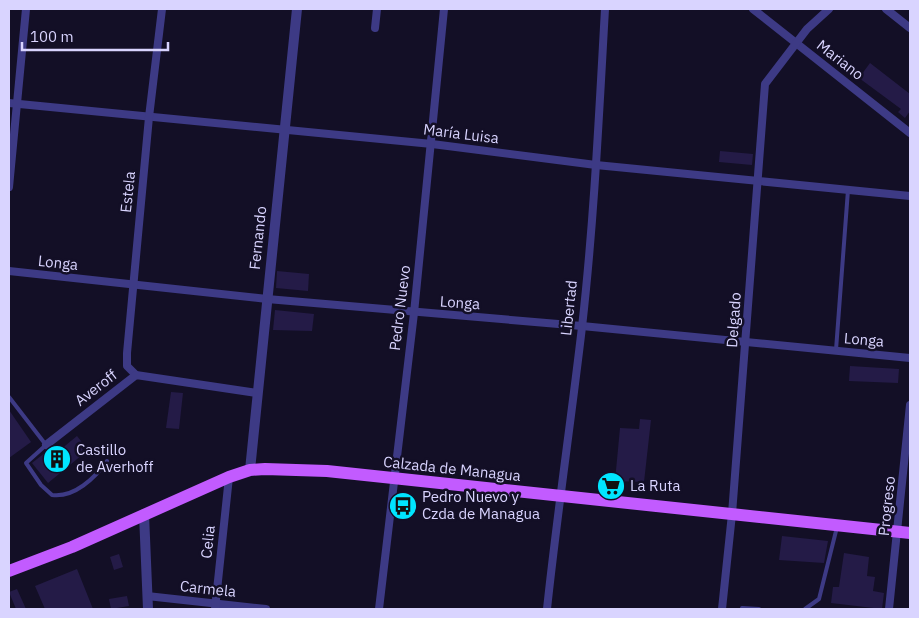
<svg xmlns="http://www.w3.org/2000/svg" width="919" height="618" font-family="'IBM Plex Sans',sans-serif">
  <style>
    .building { fill: #241b47 }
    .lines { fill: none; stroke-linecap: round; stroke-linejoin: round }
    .service { stroke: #3d3a85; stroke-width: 4 }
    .minor { stroke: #3d3a85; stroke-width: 8 }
    .tertiary { stroke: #3d3a85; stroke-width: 10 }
    .primary { stroke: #c25bff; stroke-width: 12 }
    .labels { text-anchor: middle; stroke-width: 5; stroke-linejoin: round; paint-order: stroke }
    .street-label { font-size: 15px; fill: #d9d4ff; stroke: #130f26 }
    .poi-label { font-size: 15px; fill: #d9d4ff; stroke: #130f26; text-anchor: start }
  </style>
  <rect width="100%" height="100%" fill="#130f26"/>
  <g class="building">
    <polygon points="870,63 910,94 910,111 905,118 898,112 901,109 859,78"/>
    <polygon points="720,151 753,154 752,165 719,162"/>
    <polygon points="277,271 309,274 308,291 276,288"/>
    <polygon points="275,310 314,314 312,331 273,330"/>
    <polygon points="850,366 899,369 898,383 849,381"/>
    <polygon points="171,392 183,393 179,429 166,428"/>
    <polygon points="9,410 31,442 9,458"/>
    <polygon points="640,419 651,420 644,482 615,481 620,428 639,429"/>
    <polygon points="77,436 88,450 48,483 32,463 55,445 60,450"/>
    <polygon points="782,536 828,541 824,563 779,560"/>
    <polygon points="844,553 869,557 867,576 875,577 873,591 884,593 882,609 831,603 833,587 839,587"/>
    <polygon points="119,554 123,567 114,570 110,557"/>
    <polygon points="77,569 93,609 45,609 35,586"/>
    <polygon points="17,589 26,609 16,609 9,592"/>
    <polygon points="127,596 129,606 111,609 109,599"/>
  </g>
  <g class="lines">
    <g class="service">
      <polyline points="836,350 848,190"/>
      <path d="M9,397L46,445L26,463L41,485L52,495C74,498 95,478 107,461"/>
      <polyline points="742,608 759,609"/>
      <polyline points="805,609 819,599 837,527"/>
    </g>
    <g class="minor">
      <polyline points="753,9 910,133"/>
      <polyline points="886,9 910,28"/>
      <polyline points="375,28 377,9"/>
      <polyline points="9,103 432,144 596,165 910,196"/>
      <polyline points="9,187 26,9"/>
      <polyline points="9,271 267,299 582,326 910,358"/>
      <polyline points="136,375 127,366 127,353 149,117 162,9"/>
      <polyline points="46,445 136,375 257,393"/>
      <polyline points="147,596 266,609"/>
      <polyline points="215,609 229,477"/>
      <polyline points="379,609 414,313 444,9"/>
      <path d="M547,609C557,515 571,421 582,327C594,221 599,115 605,9"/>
      <polyline points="722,609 732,514 765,84 807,29 829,9"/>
      <polyline points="889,609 910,405"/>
    </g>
    <g class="tertiary">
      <polyline points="250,470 297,9"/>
      <polyline points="144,514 148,609"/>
    </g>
    <polyline class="primary" points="9,571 72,547 229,477 250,470 265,469 327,471 910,533"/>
  </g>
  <defs>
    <symbol id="building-disc" viewBox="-11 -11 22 22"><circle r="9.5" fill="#00e5ff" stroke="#130f26"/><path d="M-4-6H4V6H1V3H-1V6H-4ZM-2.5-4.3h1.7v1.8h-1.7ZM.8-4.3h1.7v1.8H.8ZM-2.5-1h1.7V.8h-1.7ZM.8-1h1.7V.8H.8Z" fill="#111"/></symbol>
    <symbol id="supermarket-disc" viewBox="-11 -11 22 22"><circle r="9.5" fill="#00e5ff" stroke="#130f26"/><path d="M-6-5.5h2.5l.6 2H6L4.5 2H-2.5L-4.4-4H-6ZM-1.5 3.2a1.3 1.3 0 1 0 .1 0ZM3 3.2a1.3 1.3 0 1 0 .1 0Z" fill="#111"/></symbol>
    <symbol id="bus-disc" viewBox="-11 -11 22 22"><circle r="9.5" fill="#00e5ff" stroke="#130f26"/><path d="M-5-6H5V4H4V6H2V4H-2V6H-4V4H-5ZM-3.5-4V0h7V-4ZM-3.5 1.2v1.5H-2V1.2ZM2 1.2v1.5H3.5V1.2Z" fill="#111"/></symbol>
  </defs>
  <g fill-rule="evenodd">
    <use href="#building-disc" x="41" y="443" width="32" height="32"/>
    <use href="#supermarket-disc" x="595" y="470" width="32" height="32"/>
    <use href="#bus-disc" x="387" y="490" width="32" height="32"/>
  </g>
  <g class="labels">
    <g class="street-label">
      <text transform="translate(840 60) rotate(38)" y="5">Mariano</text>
      <text transform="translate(461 134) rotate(7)" y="5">María Luisa</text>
      <text transform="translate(128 192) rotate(-84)" y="5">Estela</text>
      <text transform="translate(258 238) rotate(-84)" y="5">Fernando</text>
      <text transform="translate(58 263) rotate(6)" y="5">Longa</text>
      <text transform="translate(460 303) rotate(4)" y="5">Longa</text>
      <text transform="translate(400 308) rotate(-83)" y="5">Pedro Nuevo</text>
      <text transform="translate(569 308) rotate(-84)" y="5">Libertad</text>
      <text transform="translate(734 320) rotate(-86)" y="5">Delgado</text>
      <text transform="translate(864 340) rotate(5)" y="5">Longa</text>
      <text transform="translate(96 388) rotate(-38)" y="5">Averoff</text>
      <text transform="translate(452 469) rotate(6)" y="5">Calzada de Managua</text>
      <text transform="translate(887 506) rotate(-84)" y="5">Progreso</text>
      <text transform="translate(208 542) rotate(-84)" y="5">Celia</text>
      <text transform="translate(208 589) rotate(6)" y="5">Carmela</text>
    </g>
    <g class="poi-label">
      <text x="76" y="455">Castillo<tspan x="76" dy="17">de Averhoff</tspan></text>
      <text x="630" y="491">La Ruta</text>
      <text x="422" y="502">Pedro Nuevo y<tspan x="422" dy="17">Czda de Managua</tspan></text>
    </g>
  </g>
  <rect width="919" height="618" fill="none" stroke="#d9d4ff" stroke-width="20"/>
  <path d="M22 42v8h146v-8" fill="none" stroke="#d9d4ff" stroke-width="2.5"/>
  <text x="30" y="42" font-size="15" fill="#d9d4ff" stroke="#130f26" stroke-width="4" paint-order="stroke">100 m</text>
</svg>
